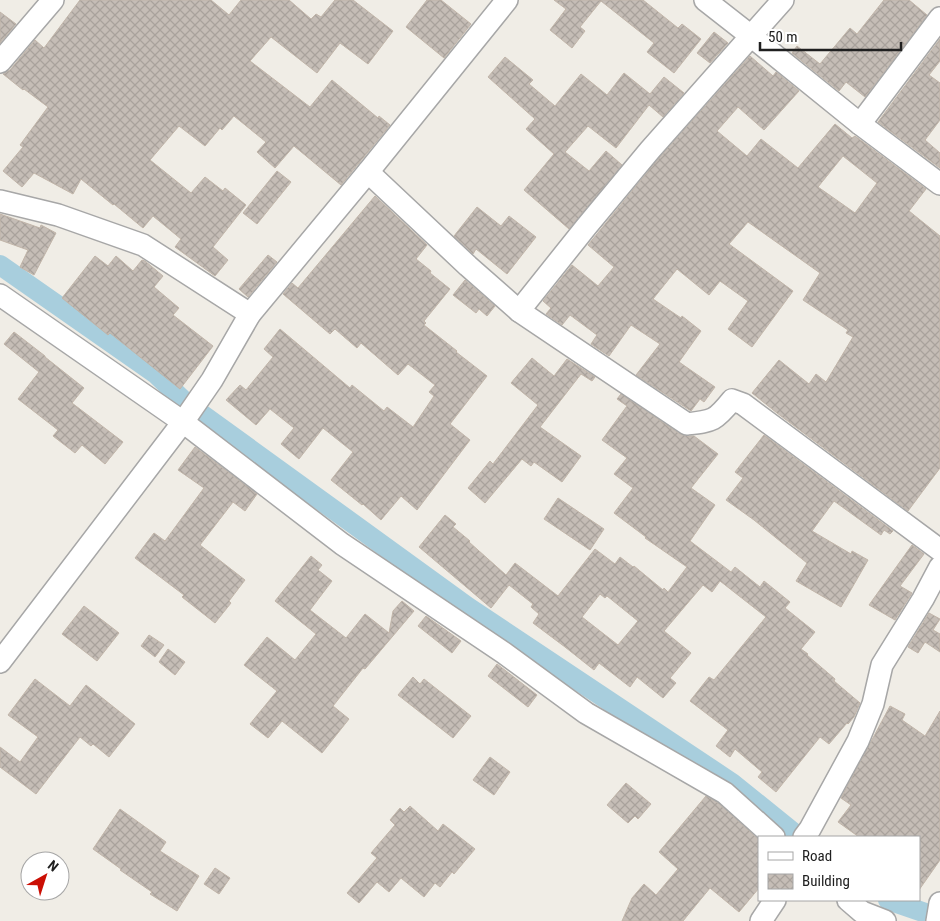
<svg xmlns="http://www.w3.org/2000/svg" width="940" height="921" font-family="'Roboto Condensed',sans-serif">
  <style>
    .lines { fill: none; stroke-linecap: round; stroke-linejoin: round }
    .canal { stroke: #a8cedd; stroke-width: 20 }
    .building { fill: url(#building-cross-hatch); stroke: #c1b5a9; fill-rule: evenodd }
    .street-casing { stroke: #a7a7a7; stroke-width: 24 }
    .street { stroke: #fff; stroke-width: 21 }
  </style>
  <defs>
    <pattern id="building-cross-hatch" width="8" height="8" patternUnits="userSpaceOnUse" patternTransform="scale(1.25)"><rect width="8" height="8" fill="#c5bdb6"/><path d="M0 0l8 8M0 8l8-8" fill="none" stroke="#a9a29c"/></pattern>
  </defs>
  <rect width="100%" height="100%" fill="#f0ede6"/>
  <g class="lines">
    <g class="canal">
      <polyline points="0,265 156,374 185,402 468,607 732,783 799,837"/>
      <polyline points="888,900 940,918"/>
    </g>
  </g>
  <g class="building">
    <polygon points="80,0 211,0 229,15 241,0 289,0 311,19 316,14 321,17 335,0 353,0 393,31 368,64 340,43 317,73 271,37 250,61 310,107 332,80 378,118 379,116 390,125 341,185 294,146 275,168 257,152 266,142 234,116 222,130 220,128 205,146 179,126 150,160 191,193 205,177 223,191 225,188 246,205 213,247 228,260 215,276 175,247 181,239 153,216 143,228 114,204 113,205 81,179 73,194 34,173 22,187 3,171 23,147 20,145 48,107 24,89 23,90 3,74 10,70 35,40 44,48"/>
    <polygon points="427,0 441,0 471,24 444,58 406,27"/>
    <polygon points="554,0 643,0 678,28 682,24 701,39 674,73 647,52 654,43 601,1 580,27 585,31 572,48 550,30 566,9"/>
    <polygon points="884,0 909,0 927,15 865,97 846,82 839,91 792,53 797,46 820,64 850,28 857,34"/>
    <polygon points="0,12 16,24 0,43"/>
    <polygon points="714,32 728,43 710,63 697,53"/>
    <polygon points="940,39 940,61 929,75 940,83 940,120 925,140 940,153 940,168 878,122"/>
    <path d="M750,56L773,76L776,72L799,91L764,130L738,107L717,131L747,156L761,139L798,168L835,124L852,138L855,136L926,189L909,211L940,236V468L908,511L777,413L752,393L779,360L809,384L816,374L826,382L853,337L846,333L848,330L803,300L820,273L748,222L729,244L793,291L752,347L728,329L748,301L720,281L709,295L677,269L653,299L681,318L682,316L701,331L679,362L715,387L704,402L700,399L691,411L636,375L660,344L631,325L609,356L591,344L597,335L570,315L562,325L546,314L551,308L543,301L572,265L598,286L614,267L588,245L659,158ZM843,156L877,183L855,213L818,187Z"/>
    <polygon points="505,57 533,80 529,84 555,106 581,74 607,95 624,73 650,94 664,77 684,93 663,117 649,105 616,148 588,126 565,152 589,171 606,151 622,165 569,229 524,190 554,154 526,129 535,119 488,77"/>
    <polygon points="277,171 291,182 257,224 243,213"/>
    <polygon points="375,196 427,245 416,259 431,271 430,273 450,289 424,321 426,323 424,325 457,351 456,352 487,376 450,424 470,440 417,510 401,496 381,520 363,504 362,505 331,480 353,452 323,428 299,459 281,444 294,428 270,409 256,425 226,400 240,385 246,390 273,357 264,349 280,329 350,388 352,385 384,411 387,407 413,427 434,396 429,392 435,385 408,364 398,375 361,343 357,348 335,329 330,334 283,294 292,283 298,288"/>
    <polygon points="477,207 501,226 509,216 536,237 507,274 476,249 473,254 454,236"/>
    <polygon points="0,214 40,228 41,225 56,233 34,275 20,267 28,250 0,240"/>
    <polygon points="268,255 277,262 248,297 239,289"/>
    <polygon points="95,256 108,266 116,256 133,271 142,260 145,261 163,276 154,287 179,308 173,315 213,346 180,389 110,333 108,335 62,298"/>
    <polygon points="465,280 495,306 487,316 479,309 476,313 453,295"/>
    <polygon points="14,332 45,356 45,357 84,388 72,403 123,442 105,464 82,445 75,453 53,436 58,430 18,399 39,372 4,344"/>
    <polygon points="532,358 554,376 567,359 595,377 592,381 581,374 540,427 581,456 562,482 534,462 531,466 522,459 485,503 468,488 490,461 493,464 538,405 511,383"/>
    <path d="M621,394L680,434L688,436H694L718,454L691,488L715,505L690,541L731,572L735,567L760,587L764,581L790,602L785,608L815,632L801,649L808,654L807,655L835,679L834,681L860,703L854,717L848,724L847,723L829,744L820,737L776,792L758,777L762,772L735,749L730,757L716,746L728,730L690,701L709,677L714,680L766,617L720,581L712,592L703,585L664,631L691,653L670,678L676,683L663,698L637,677L630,687L599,663L594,670L565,647L533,623L539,614L531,607L533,604L509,585L491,608L419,547L445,515L456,524L453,527L470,541L469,542L506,575L515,563L558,596L595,549L615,564L620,557L633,567L634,566L663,590L664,588L668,592L687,567L645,538L646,537L614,513L633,488L614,474L627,458L602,440L627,406L617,399ZM600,594L605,598L607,596L638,621L618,645L582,617Z"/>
    <polygon points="764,435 893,531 890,534 884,530 881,535 834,501 812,531 851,554 852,551 868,560 841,607 796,581 807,563 754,520 726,500 743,478 735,472"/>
    <polygon points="195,447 257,494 245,511 233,502 200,545 245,580 229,601 231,603 215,623 182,597 184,595 135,558 154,533 165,541 204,488 178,470"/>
    <polygon points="558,498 604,529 590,550 544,519"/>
    <polygon points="912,545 924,554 900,586 912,593 895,620 869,605"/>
    <polygon points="311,556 322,565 318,570 332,581 310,610 346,638 365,614 389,633 393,611 402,601 414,611 365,669 363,668 333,706 349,719 322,753 282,721 268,738 250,724 277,691 244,665 267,637 295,660 316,634 275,601"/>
    <polygon points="84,606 119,633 97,661 62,634"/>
    <polygon points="929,613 940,619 933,630 940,634 940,652 925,642 918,653 908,647"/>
    <polygon points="426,616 461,641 452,653 418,626"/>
    <polygon points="149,635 164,645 155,657 141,646"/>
    <polygon points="168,649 185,662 175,675 159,662"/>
    <polygon points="497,664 537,695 528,707 488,676"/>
    <polygon points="413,677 420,684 424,679 471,716 453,738 398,695"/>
    <polygon points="35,679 70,706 86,685 135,724 109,757 93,744 91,746 80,737 36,794 0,767 0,747 20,762 38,737 8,715"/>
    <polygon points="890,706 905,714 902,720 925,736 940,711 940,860 919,890 919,837 859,837 838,822 851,805 841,798"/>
    <polygon points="490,757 510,772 494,795 473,780"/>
    <polygon points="626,783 651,804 638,819 635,816 628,823 607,805"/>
    <polygon points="706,796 718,803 759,840 759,888 739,912 710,888 683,921 622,921 632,898 644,884 656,895 678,869 659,852"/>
    <polygon points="410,806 438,831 443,824 475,849 454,874 452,872 440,887 435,883 424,897 401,878 389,892 377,882 359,903 347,893 377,858 371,853 395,825 390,820 400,808 404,812"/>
    <polygon points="120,809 166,842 160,851 199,876 177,911 150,894 152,892 120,870 121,869 93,849"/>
    <polygon points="215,868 230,878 219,894 204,884"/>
  </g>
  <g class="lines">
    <defs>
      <g id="street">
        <polyline points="705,0 751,36 860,124 940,184"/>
        <polyline points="0,62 53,0"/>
        <polyline points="860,124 940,18"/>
        <path d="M368,172L468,266L519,311L687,424C713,421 715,421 732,400L743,404L940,550"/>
        <polyline points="0,201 58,215 143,245 250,314"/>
        <polyline points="0,295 183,422 342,544 504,653 586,713 725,793 774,837"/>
        <polyline points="519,311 586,227 650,150 783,0"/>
        <polyline points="0,662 183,422 212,380 250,314 368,172 507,0"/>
        <polyline points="804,837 810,829 858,741 873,704 882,665 923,599 940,567"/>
        <polyline points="848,900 862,912 885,921"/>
        <polyline points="761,921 775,900"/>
        <polyline points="937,921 940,903"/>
      </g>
    </defs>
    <use href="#street" class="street-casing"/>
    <use href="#street" class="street"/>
  </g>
  <rect x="758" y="836" width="162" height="65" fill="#ffffff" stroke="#a6a6a6"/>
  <rect x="768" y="852" width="25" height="8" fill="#ffffff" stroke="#a6a6a6"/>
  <text x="802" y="861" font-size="15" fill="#202020">Road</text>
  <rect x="768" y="874" width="25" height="15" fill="url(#building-cross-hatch)" stroke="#a6a6a6"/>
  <text x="802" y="886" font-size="15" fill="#202020">Building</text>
  <g transform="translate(45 876) rotate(39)"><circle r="24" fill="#ffffff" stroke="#a6a6a6"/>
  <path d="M0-4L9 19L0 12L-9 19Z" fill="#cb0f04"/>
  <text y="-8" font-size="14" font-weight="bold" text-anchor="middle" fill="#202020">N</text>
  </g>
  <path d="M760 42v8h141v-8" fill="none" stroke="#202020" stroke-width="2.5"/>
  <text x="768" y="42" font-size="15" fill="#202020" stroke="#ffffff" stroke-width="4" paint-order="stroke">50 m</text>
</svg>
